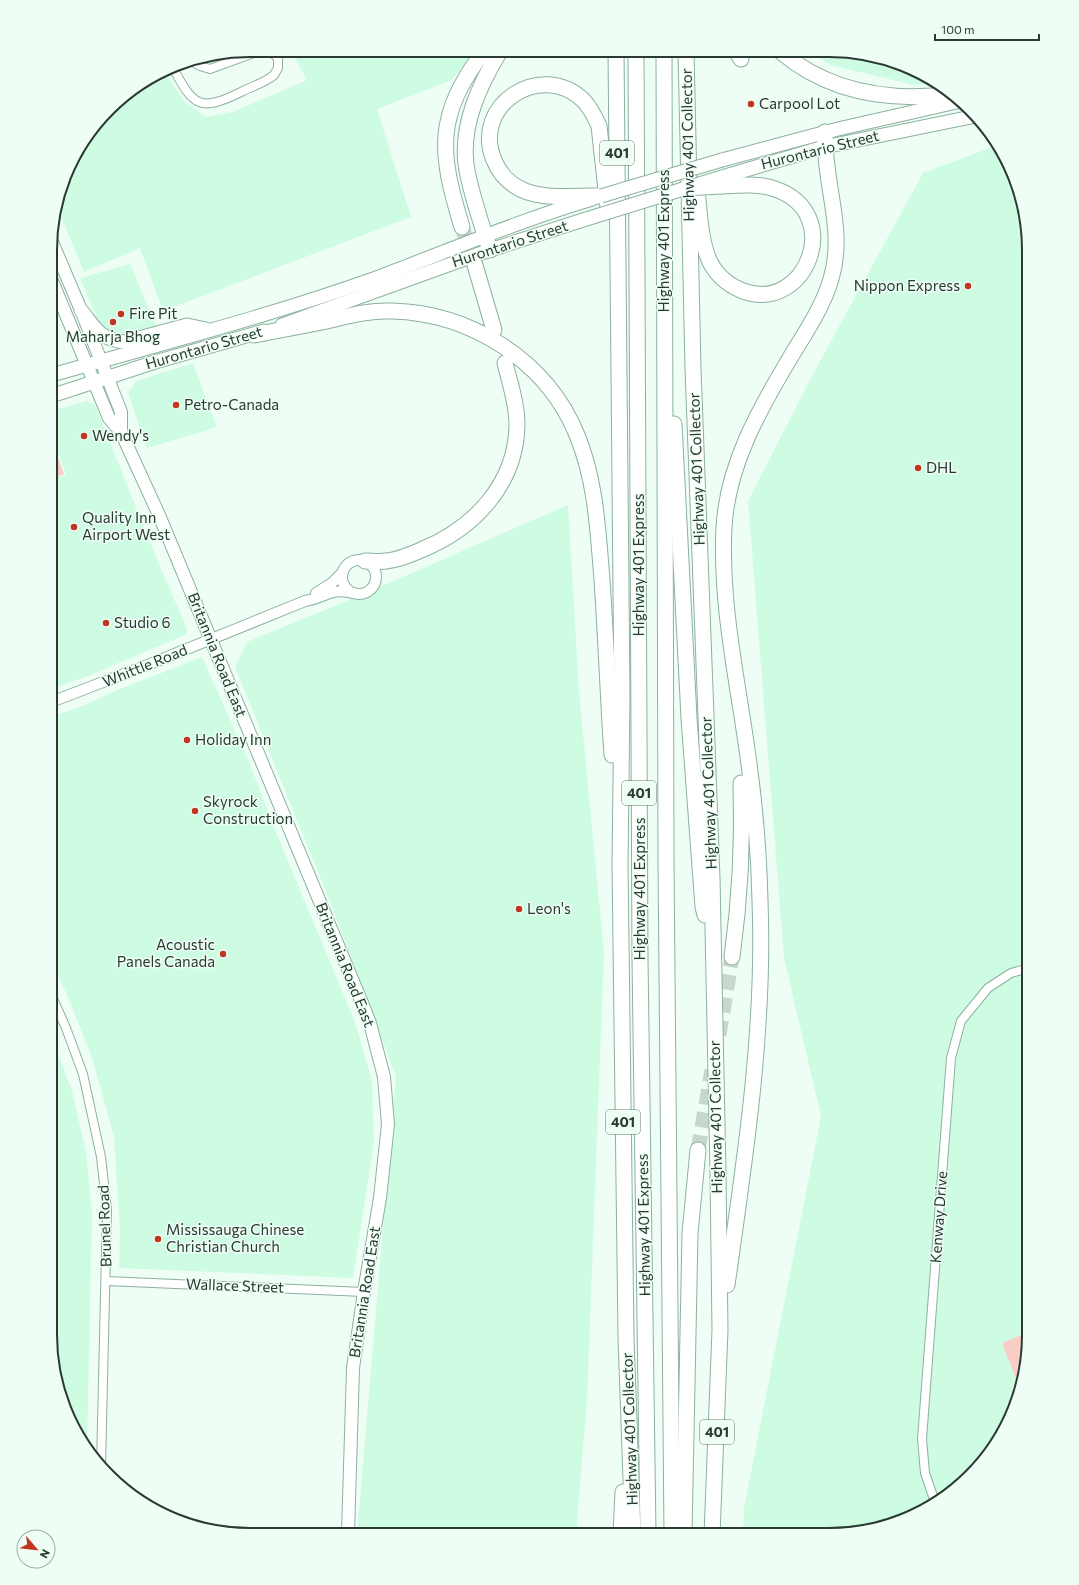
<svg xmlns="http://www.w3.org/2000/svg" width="1079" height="1585" font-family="Commissioner,sans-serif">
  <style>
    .built { fill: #cdfce3 }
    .green { fill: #f9cec5 }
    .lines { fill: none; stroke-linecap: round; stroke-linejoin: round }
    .motorway-tunnel { stroke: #c7d7ce; stroke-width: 15; stroke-dasharray: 15 8; stroke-linecap: butt }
    .minor-casing { stroke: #8cb19d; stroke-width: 10 }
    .tertiary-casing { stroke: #8cb19d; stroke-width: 12 }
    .secondary-casing { stroke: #8cb19d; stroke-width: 14 }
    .primary-casing { stroke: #8cb19d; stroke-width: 15 }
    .motorway-casing { stroke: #8cb19d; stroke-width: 17 }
    .minor { stroke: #fff; stroke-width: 8 }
    .tertiary { stroke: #fff; stroke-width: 10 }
    .secondary { stroke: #fff; stroke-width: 12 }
    .primary { stroke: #fff; stroke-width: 13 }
    .motorway { stroke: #fff; stroke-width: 15 }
    .primary-bridge-casing { stroke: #8cb19d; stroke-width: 15; stroke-linecap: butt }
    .motorway-bridge-casing { stroke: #8cb19d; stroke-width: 17; stroke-linecap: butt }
    .primary-bridge { stroke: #fff; stroke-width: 13 }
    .motorway-bridge { stroke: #fff; stroke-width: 15 }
    .poi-dot { fill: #c23620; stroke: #eefef5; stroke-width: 1.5 }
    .labels { text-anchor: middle; stroke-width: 3; stroke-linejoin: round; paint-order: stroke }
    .shield { fill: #eefef5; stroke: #65746c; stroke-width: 1 }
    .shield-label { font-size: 14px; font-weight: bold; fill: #2a3931 }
    .poi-label { font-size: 15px; fill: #2a3931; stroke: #eefef5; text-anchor: start }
    .street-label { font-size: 15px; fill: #2a3931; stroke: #eefef5 }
    .rim { fill: none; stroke: #2a3931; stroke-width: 2 }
  </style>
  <rect width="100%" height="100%" fill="#eefef5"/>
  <g class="built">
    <polygon points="290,50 475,51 452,80 377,109 411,217 163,311 140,248 84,272 57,207 77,150 118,99 165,72 184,101 206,117 233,112 307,80"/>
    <polygon points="817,52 855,52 905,65 936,83 914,85 830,65 817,56"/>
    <polygon points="998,145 1014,173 1029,250 1029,1332 1002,1343 1020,1390 1018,1400 995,1446 961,1486 906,1520 829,1535 743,1535 744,1508 821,1116 784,958 748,501 813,374 923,173"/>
    <polygon points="130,264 158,331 122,340 102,330 80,278"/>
    <polygon points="193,363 217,427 147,448 128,393 136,381"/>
    <polygon points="87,401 95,405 158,562 187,629 187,634 88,676 51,689 51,480 66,474 51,435 51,411"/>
    <polygon points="568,505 579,691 604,953 587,1401 576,1534 357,1534 396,1076 329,899 235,667 247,642 361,595"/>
    <polygon points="202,657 250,764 275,830 355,1022 372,1081 374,1142 353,1278 119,1268 120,1232 114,1137 92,1058 68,997 51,959 51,717 85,705 115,691"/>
    <polygon points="50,1032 72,1091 86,1152 92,1214 87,1449 65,1412 50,1335"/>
  </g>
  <g class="green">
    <polygon points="51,439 64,474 51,479"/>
    <polygon points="1029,1332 1029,1348 1020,1390 1002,1343"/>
  </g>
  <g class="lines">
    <g class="motorway-tunnel">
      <polyline points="462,227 475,265"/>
      <polyline points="719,1035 732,957"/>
      <polyline points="698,1150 712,1070"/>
    </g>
    <defs>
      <g id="minor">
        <polyline points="190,60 200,66 210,69 262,50"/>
        <path d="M173,68C194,107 200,112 241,92C252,86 265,83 274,75L278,68V58L270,51L263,50"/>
        <polyline points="51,994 66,1028 83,1074 101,1157 107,1210 101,1466"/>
        <polyline points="106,1281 364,1292"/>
        <polyline points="935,1502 925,1473 922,1439 951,1058 961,1021 988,988 1011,973 1029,968"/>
      </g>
      <g id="tertiary">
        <circle cx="359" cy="577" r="17"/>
        <polyline points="316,593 332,583 343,572"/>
        <path d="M51,702L145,666L305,601C325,598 331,587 353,593"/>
      </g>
      <g id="secondary">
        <polyline points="52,242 81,310 121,412 121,432"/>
        <polyline points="52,281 109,418 121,432 159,515 362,1003 370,1023 384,1077 388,1124 380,1198 364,1292 353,1368 348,1534"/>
      </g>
      <g id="primary">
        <polyline points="722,160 838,129 961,101"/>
        <polyline points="722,177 824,147 976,116"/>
        <path d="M81,310C96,328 99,339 124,342L187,325L206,329"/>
        <polyline points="282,325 490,250 583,220"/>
        <path d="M52,375C160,344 270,316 376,278C448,251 518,221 592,199"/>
        <polyline points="51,396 155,362 264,331"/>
      </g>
      <g id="motorway">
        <polyline points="616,51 622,698 620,864 626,1338 633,1534"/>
        <polyline points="636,51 640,959 648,1534"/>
        <polyline points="664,51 666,861 672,1535"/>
        <polyline points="686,51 693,368 712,878 718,1173 720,1330 712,1535"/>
        <polyline points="736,51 741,59"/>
        <path d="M781,52C830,93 891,102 953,94"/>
        <path d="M601,196C577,195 548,200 525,191C510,185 500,175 494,160C471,105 541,60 583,100C590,107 595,117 599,126L608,208"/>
        <path d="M698,199C700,220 701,242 710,262C717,276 728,285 743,291C806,314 846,213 775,189C759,183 738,185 721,186"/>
        <path d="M462,227C439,152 435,116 484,51"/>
        <path d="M490,250C482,226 469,188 466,164C461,124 480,84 500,51"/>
        <polyline points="475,265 494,330"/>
        <path d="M254,335C278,330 302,326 327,321C348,316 370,310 392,311C471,313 547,361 577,435C596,481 598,531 602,580C606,638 608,697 612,755"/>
        <polyline points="674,424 689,718 703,907 705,915"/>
        <path d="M365,561C372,561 379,562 386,561C398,560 410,555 421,550C473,529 516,485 517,425C517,404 510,383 505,363"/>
        <path d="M732,957C740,899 743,842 741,783"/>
        <path d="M727,1285C745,1158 765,1030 760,901C759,857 755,807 749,764C739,686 720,608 724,528C727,466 759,410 790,358C805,333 823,307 831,279C846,230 823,182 825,132"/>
        <polyline points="621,1534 623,1492"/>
        <polyline points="684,1535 690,1233 698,1150"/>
      </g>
    </defs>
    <use href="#minor" class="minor-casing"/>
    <use href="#tertiary" class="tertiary-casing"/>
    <use href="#secondary" class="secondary-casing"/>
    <use href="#primary" class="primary-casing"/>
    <use href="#motorway" class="motorway-casing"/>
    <use href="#minor" class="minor"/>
    <use href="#tertiary" class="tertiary"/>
    <use href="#secondary" class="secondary"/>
    <use href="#primary" class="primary"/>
    <use href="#motorway" class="motorway"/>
    <defs>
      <g id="primary-bridge">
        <polyline points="601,196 722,160"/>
        <polyline points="583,220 722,177"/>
      </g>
      <polyline id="motorway-bridge" points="686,188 721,186"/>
    </defs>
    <use href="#primary-bridge" class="primary-bridge-casing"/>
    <use href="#motorway-bridge" class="motorway-bridge-casing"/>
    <use href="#primary-bridge" class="primary-bridge"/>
    <use href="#motorway-bridge" class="motorway-bridge"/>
  </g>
  <g class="poi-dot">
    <circle cx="751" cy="104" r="4"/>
    <circle cx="968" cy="286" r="4"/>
    <circle cx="121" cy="314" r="4"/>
    <circle cx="113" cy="322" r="4"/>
    <circle cx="176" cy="405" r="4"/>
    <circle cx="84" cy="436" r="4"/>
    <circle cx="918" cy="468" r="4"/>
    <circle cx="74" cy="527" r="4"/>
    <circle cx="106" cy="623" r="4"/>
    <circle cx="187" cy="740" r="4"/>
    <circle cx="195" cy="811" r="4"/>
    <circle cx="519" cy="909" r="4"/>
    <circle cx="223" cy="954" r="4"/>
    <circle cx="158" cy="1239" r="4"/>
  </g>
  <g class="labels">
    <g class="shield">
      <rect x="600" y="141" width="34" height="24" rx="3"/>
      <rect x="622" y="781" width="34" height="24" rx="3"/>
      <rect x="606" y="1110" width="34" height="24" rx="3"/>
      <rect x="700" y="1420" width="34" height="24" rx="3"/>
    </g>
    <g class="shield-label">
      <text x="617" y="158">401</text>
      <text x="639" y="798">401</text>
      <text x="623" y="1127">401</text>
      <text x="717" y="1437">401</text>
    </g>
    <g class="poi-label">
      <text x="759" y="109">Carpool Lot</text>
      <text x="960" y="291" text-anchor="end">Nippon Express</text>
      <text x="129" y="319">Fire Pit</text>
      <text x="113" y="342" text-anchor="middle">Maharja Bhog</text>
      <text x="184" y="410">Petro-Canada</text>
      <text x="92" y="441">Wendy's</text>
      <text x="926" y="473">DHL</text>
      <text x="82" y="523">Quality Inn<tspan x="82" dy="17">Airport West</tspan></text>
      <text x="114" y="628">Studio 6</text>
      <text x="195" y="745">Holiday Inn</text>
      <text x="203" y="807">Skyrock<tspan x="203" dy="17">Construction</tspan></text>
      <text x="527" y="914">Leon's</text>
      <text x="215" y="950" text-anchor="end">Acoustic<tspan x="215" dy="17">Panels Canada</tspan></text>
      <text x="166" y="1235">Mississauga Chinese<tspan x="166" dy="17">Christian Church</tspan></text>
    </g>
    <g class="street-label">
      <text transform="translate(688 145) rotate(-91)" y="5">Highway 401 Collector</text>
      <text transform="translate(820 150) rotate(-14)" y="5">Hurontario Street</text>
      <text transform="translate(664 241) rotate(-90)" y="5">Highway 401 Express</text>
      <text transform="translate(510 244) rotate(-18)" y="5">Hurontario Street</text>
      <text transform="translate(204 348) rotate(-16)" y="5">Hurontario Street</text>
      <text transform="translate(697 469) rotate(-92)" y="5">Highway 401 Collector</text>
      <text transform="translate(639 565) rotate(-90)" y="5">Highway 401 Express</text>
      <text transform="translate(217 655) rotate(68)" y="5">Britannia Road East</text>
      <text transform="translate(145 666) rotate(-22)" y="5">Whittle Road</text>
      <text transform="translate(709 793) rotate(-92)" y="5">Highway 401 Collector</text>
      <text transform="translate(640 889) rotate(-90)" y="5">Highway 401 Express</text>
      <text transform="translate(345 965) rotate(68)" y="5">Britannia Road East</text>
      <text transform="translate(716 1117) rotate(-91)" y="5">Highway 401 Collector</text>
      <text transform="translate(939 1217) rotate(-86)" y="5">Kenway Drive</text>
      <text transform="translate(644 1225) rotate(-91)" y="5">Highway 401 Express</text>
      <text transform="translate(105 1226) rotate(-92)" y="5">Brunel Road</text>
      <text transform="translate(235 1286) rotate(2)" y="5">Wallace Street</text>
      <text transform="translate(365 1292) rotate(-81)" y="5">Britannia Road East</text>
      <text transform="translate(630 1429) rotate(-92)" y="5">Highway 401 Collector</text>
    </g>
  </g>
  <path d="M0 0H1079V1585H0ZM250 57H829A193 193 0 0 1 1022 250V1335A193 193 0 0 1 829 1528H250A193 193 0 0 1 57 1335V250A193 193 0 0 1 250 57Z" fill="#eefef5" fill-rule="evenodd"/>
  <path class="rim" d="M250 57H829A193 193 0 0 1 1022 250V1335A193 193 0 0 1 829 1528H250A193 193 0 0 1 57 1335V250A193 193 0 0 1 250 57Z"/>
  <g transform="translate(36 1549) rotate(118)"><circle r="19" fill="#eefef5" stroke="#a0afa7"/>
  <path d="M0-3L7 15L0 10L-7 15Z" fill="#c23620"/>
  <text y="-6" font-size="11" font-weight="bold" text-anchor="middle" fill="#2a3931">N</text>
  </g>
  <path d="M935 34v6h104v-6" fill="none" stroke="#2a3931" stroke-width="2"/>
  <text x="941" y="34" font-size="12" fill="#2a3931" stroke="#eefef5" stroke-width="3" paint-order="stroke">100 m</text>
</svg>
